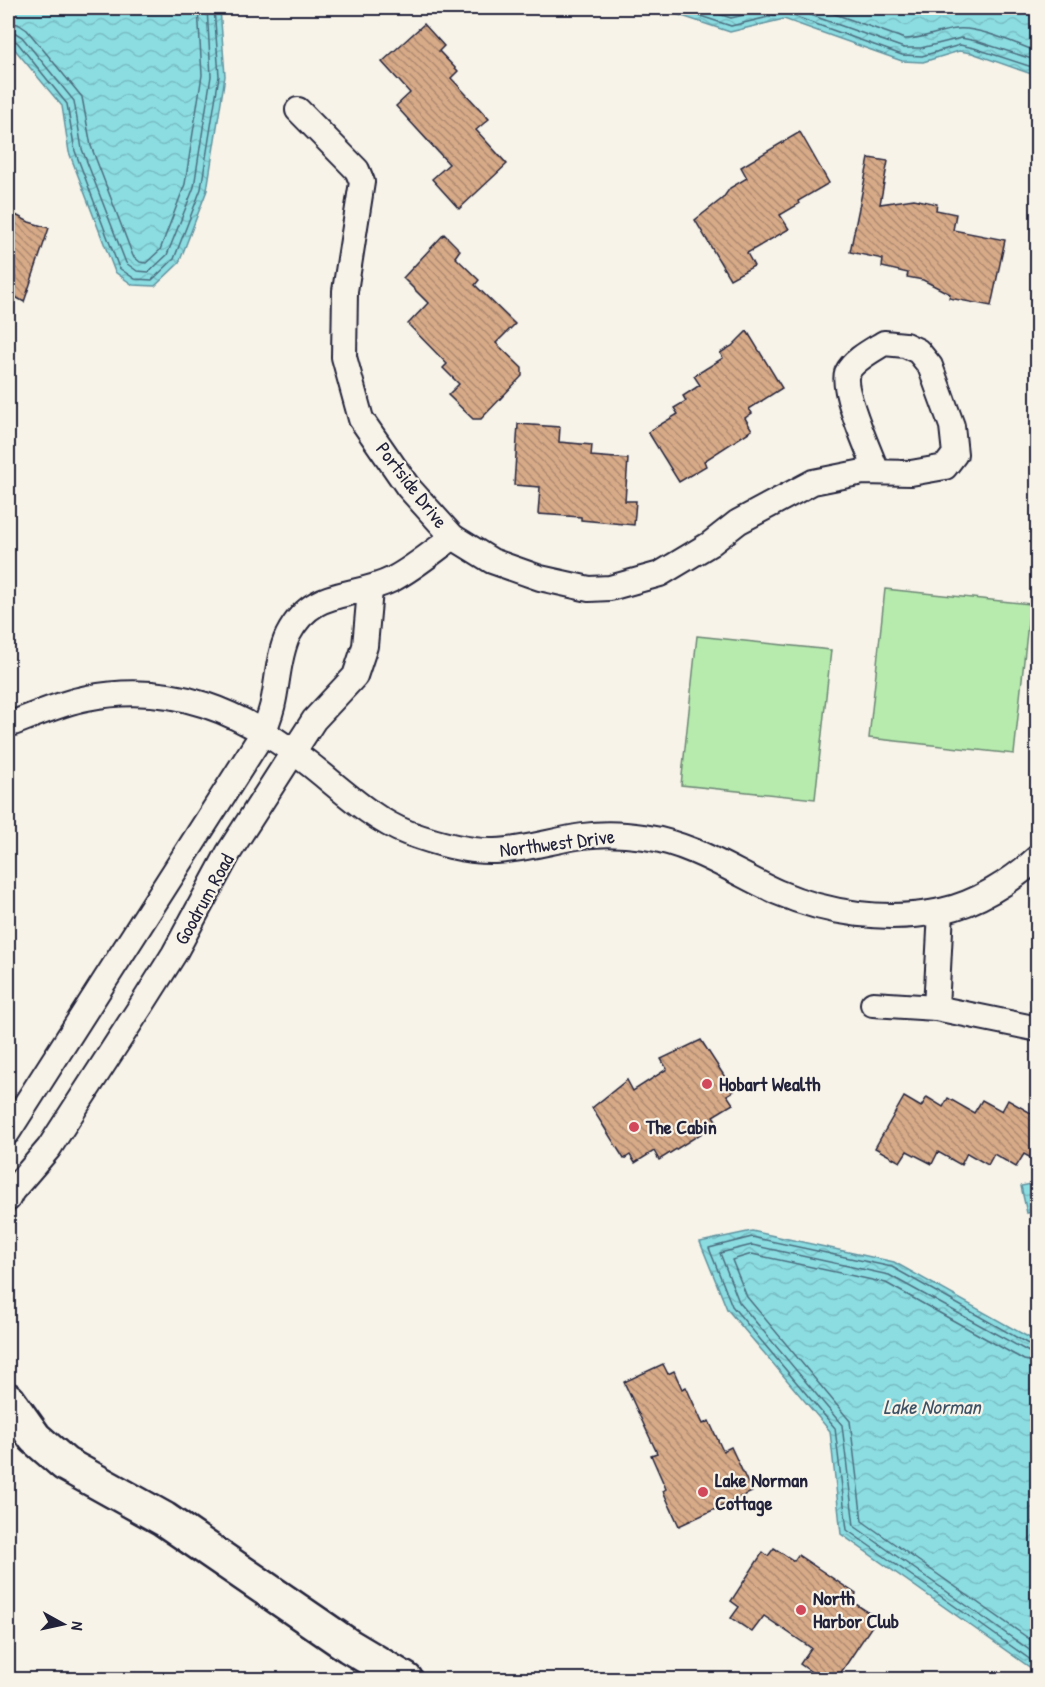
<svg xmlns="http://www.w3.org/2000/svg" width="1045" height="1687" font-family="'Patrick Hand',sans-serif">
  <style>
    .pitch { fill: #b6ebad; stroke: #6c8674; stroke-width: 1.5 }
    .water { fill: url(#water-waves); stroke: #61929f; stroke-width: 1.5 }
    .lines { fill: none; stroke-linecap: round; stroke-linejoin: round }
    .shore { stroke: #4c6d7e; stroke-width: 1.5 }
    .building { fill: url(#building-back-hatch); stroke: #22223b; stroke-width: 1.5 }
    .minor-casing { stroke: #22223b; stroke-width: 28 }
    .motorway-casing { stroke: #22223b; stroke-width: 38 }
    .minor { stroke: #f7f3e8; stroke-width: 24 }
    .motorway { stroke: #f7f3e8; stroke-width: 33 }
    .poi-dot { fill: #d1495b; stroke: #f7f3e8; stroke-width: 2 }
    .labels { text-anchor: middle; stroke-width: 4.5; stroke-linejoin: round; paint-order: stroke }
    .street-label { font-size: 20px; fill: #22223b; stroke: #f7f3e8 }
    .poi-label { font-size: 20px; font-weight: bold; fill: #22223b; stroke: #f7f3e8; text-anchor: start }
    .water-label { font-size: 21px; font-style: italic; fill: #3c5165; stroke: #f7f3e8 }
  </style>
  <defs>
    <pattern id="water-waves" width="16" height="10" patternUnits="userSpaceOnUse" patternTransform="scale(1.5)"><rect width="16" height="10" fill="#8bdde2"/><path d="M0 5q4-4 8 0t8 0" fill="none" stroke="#78bdc3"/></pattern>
    <pattern id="building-back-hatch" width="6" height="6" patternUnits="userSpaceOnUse" patternTransform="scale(1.5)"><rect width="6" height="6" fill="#d7aa88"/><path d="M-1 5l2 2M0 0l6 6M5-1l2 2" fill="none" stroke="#ae8a70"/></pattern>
  </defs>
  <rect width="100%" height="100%" fill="#f7f3e8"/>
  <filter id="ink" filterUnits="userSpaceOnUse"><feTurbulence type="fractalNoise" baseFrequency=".0167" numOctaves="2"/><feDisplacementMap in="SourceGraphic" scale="12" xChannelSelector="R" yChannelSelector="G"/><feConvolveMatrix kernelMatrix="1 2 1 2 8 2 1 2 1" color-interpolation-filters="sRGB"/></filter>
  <g filter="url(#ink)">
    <g class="pitch">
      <polygon points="885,589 1030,604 1014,754 869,738"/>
      <polygon points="697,636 831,650 815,799 681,785"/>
    </g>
    <g class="water">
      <polygon points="8,8 220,8 225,76 207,190 179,263 155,286 133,285 115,272 69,152 62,106 12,46 8,43"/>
      <polygon points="658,8 1037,8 1037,76 972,53 959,51 923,62 902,61 784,19 730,32"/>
      <polygon points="1037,1183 1037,1211 1027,1213 1021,1186"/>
      <polygon points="752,1231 894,1262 1037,1342 1037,1678 1035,1671 841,1534 830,1431 727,1309 700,1242"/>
    </g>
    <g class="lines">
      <g class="shore">
        <polyline points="676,8 731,26 785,13 902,55 922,56 960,45 974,48 1038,69"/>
        <polyline points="700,8 731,18 774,8"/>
        <polyline points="791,8 904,48 921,48 961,38 976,41 1038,61"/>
        <path d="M818,8L905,39C924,39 938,31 956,29C979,26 1016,44 1038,52"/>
        <polyline points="8,22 18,24 27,30 82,97 91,146 133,256 140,262 146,263 160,250 185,184 202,75 198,8"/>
        <polyline points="8,31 14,32 22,37 74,101 82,149 126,263 137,271 149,272 167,255 194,187 211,76 207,8"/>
        <polyline points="8,39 17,42 67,104 75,151 119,268 135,279 152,280 174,259 201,189 219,76 214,8"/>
        <polyline points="1038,1347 1032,1346 892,1267 752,1237 709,1248 732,1306 835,1428 847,1530 1038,1665"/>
        <polyline points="1038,1354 1029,1352 889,1275 752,1245 720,1253 739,1302 842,1425 854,1526 1038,1656"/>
        <polyline points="1038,1363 1024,1360 886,1283 752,1254 732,1260 747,1297 850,1421 862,1521 1038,1645"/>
      </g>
    </g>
    <g class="building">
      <polygon points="424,24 444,46 439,51 458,71 451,78 489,119 476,130 507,164 459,209 432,179 449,164 396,106 410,93 382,62"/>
      <polygon points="800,132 829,183 798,201 799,204 780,215 789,229 747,253 754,266 730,279 695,220 723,198 730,188 747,178 741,167"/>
      <polygon points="869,158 888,161 880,204 914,199 937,204 936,210 956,214 953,230 1005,240 991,306 949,298 950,294 923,280 907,277 908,273 882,267 883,259 850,252"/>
      <polygon points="8,211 29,222 49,228 24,302 8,293"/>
      <polygon points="444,234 460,250 455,257 479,280 475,285 515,324 496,343 522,368 522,376 481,419 473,419 448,395 459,384 443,368 447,364 408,324 428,303 403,278"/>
      <polygon points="747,331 782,388 749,409 752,413 745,418 752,430 704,461 706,466 679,482 648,432 678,414 674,408 686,401 683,396 700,385 694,376 723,358 720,353 732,346"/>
      <polygon points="518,424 560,427 559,442 592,445 591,456 628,459 625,501 636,501 634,525 581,520 581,517 538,514 540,487 514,485"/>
      <polygon points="701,1040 734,1091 727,1095 733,1104 713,1116 718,1123 659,1160 654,1151 635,1163 630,1155 624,1159 592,1108 627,1080 633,1091 667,1069 661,1059"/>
      <polygon points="904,1097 921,1107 927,1097 943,1107 948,1098 974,1113 982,1100 1002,1111 1008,1100 1038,1117 1038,1162 1024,1154 1016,1167 994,1154 988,1165 967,1153 961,1165 938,1152 932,1164 907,1151 900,1162 875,1148"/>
      <polygon points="663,1364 668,1374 674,1371 682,1389 686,1387 703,1424 709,1421 723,1451 731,1447 752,1492 679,1526 663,1491 666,1489 651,1455 657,1453 624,1382"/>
      <polygon points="774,1548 794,1561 798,1555 856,1594 851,1601 871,1614 866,1622 872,1626 836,1680 823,1680 800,1664 811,1648 764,1616 752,1632 731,1618 739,1607 731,1601 763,1552 768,1556"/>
    </g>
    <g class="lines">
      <defs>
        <g id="minor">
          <path d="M298,110L357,170L362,182L345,291L344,357L361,419L408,487L453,537L492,561L540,578L589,589L610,588L660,574L710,544L738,522L813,482L863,472L911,473L945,467L955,454L952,426L930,366L918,351L905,345L884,343C873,350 853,360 847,373C841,390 870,453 877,472"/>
          <path d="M8,725C33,716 60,703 87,698C172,681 241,711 308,763C339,787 371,819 408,833C436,843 466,852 495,851C525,850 554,840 583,836C603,833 624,834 644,837C694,844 733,872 777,892C828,914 887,922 941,911C976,904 1012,881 1038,857"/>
          <polyline points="873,1004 936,1008 941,911"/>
          <polyline points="936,1008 1038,1029"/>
          <path d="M8,1132L263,733C268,721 272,710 274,698C278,677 279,654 288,635C313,586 352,600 393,579C414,568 434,551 453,537"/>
          <polyline points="8,1199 12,1191 49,1148 143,1003 174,954 229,852 314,720 355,676 365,646 370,590"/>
        </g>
        <polyline id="motorway" points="8,1400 35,1438 65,1464 164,1519 349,1646 406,1680"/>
      </defs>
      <use href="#minor" class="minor-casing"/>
      <use href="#motorway" class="motorway-casing"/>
      <use href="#minor" class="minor"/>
      <use href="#motorway" class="motorway"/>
    </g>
  </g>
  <g class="poi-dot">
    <circle cx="707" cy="1084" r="6"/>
    <circle cx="634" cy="1127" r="6"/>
    <circle cx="703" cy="1492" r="6"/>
    <circle cx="801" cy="1610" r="6"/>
  </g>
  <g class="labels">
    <g class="street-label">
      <text transform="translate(412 485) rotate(52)" y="7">Portside Drive</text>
      <text transform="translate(557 843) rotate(-7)" y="7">Northwest Drive</text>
      <text transform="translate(204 899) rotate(-61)" y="7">Goodrum Road</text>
    </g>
    <g class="poi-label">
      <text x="719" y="1091">Hobart Wealth</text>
      <text x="646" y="1134">The Cabin</text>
      <text x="715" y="1487">Lake Norman<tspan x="715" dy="23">Cottage</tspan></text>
      <text x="813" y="1605">North<tspan x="813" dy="23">Harbor Club</tspan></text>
    </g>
    <g class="water-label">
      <text x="932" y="1414">Lake Norman</text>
    </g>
  </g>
  <rect width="1045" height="1687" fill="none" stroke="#f7f3e8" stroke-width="30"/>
  <rect x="15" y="15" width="1015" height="1657" fill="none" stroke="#22223b" stroke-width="2" filter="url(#ink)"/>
  <g transform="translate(63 1624) rotate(98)" stroke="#f7f3e8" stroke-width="4.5" paint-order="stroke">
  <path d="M0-4.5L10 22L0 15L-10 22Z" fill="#22223b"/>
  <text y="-9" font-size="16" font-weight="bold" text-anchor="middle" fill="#22223b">N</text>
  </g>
</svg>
